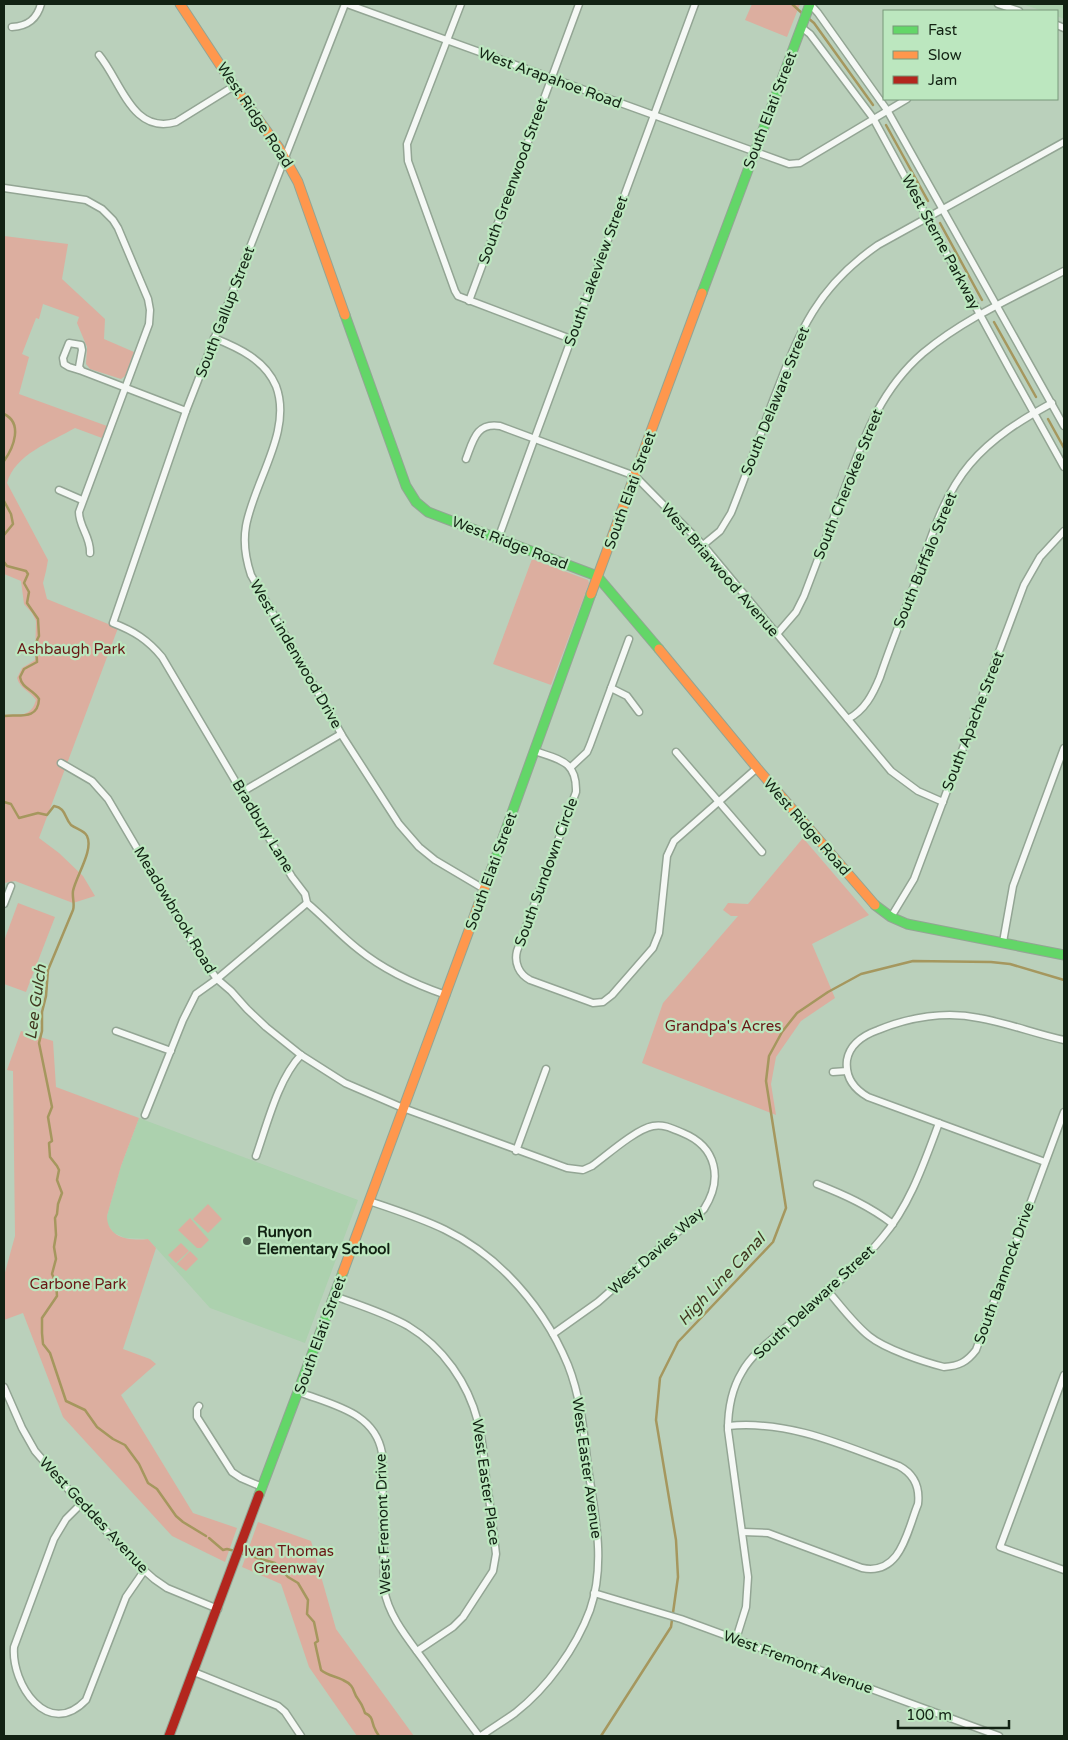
<svg xmlns="http://www.w3.org/2000/svg" width="1068" height="1740" font-family="'Varela Round',sans-serif">
  <style>
    .built { fill: #acd1ae }
    .green { fill: #dcae9f }
    .lines { fill: none; stroke-linecap: round; stroke-linejoin: round }
    .stream { stroke: #a5975e; stroke-width: 2.5 }
    .street-casing { stroke: #93a594; stroke-width: 9 }
    .fast-casing { stroke: #93a594; stroke-width: 11 }
    .slow-casing { stroke: #93a594; stroke-width: 11 }
    .jam-casing { stroke: #93a594; stroke-width: 11 }
    .street { stroke: #f5f8f5; stroke-width: 6 }
    .fast { stroke: #63d668; stroke-width: 9 }
    .slow { stroke: #ff974d; stroke-width: 9 }
    .jam { stroke: #b3261e; stroke-width: 9 }
    .poi-dot { fill: #4d5f4e; stroke: #bce7bf; stroke-width: 2 }
    .labels { text-anchor: middle; stroke-width: 4.5; stroke-linejoin: round; paint-order: stroke }
    .street-label { font-size: 15px; fill: #122213; stroke: #bce7bf }
    .park-label { font-size: 15px; fill: #691715; stroke: #bce7bf }
    .poi-label { font-size: 15px; font-weight: bold; fill: #122213; stroke: #bce7bf; text-anchor: start }
    .water-label { font-size: 16px; font-style: italic; fill: #423821; stroke: #bce7bf }
  </style>
  <rect width="100%" height="100%" fill="#bad0bb"/>
  <g class="built">
    <polygon points="1022,4 1064,4 1064,19 1057,16 1057,11 1043,11"/>
    <polygon points="139,1118 358,1200 305,1343 210,1308 148,1239 125,1238 114,1233 110,1228 107,1224 107,1216 121,1166"/>
  </g>
  <g class="green">
    <polygon points="752,4 800,4 787,37 745,20"/>
    <path d="M4,236L68,244L62,279L105,319L104,339L134,352L125,376L121,379L90,369L86,364L87,347L77,323L79,317L43,304L39,319L36,318L22,354L29,357L19,394L107,426L102,438L75,428C51,442 15,454 7,483L48,560L46,571L43,583L47,599L118,628L39,838L59,853L83,876L95,896L73,903L15,881L4,883V715C19,714 31,718 36,700C30,691 20,689 17,678L22,668L35,660L36,621L32,613L24,604L21,581L4,574Z"/>
    <polygon points="532,559 588,580 589,583 551,685 493,664"/>
    <polygon points="803,838 869,915 812,944 835,998 801,1021 776,1057 771,1084 776,1115 642,1063 663,1003 738,916 731,916 723,910 728,903 748,904"/>
    <polygon points="18,903 55,917 26,992 4,984 4,941"/>
    <path d="M21,1031L53,1041L56,1087L139,1118L121,1166L107,1216C107,1238 129,1241 148,1239L156,1248L123,1349L150,1359L156,1364L121,1395L193,1513L237,1528L225,1562L172,1536L63,1417L23,1313L4,1320V1276L15,1236L13,1071L7,1070Z"/>
    <polygon points="208,1204 222,1219 208,1233 193,1219"/>
    <polygon points="190,1218 209,1240 201,1248 197,1248 178,1230"/>
    <polygon points="181,1243 189,1251 176,1263 168,1255"/>
    <polygon points="190,1251 198,1259 186,1271 177,1264"/>
    <polygon points="258,1522 311,1541 336,1629 414,1736 357,1736 309,1667 281,1584 242,1567"/>
  </g>
  <g class="lines">
    <g class="stream">
      <polyline points="792,4 804,15"/>
      <polyline points="808,18 814,23 873,105"/>
      <polyline points="886,125 928,201"/>
      <polyline points="940,223 982,300"/>
      <polyline points="994,322 1036,397"/>
      <path d="M4,414C23,423 14,447 4,461"/>
      <polyline points="1048,419 1064,448"/>
      <polyline points="4,501 11,514 13,524 4,535"/>
      <path d="M4,562L7,566L26,571L28,574L24,583L29,592L27,603L38,619L39,636C34,643 37,653 37,662L24,669L20,677C22,689 33,689 39,699C38,721 18,714 4,716"/>
      <path d="M4,802L11,804L19,818L38,813L47,815L54,806C66,808 64,817 71,825C76,829 84,830 87,836C94,850 76,876 73,891C72,898 75,904 73,910L48,970L46,996L42,1012V1031L39,1043L52,1107L48,1117L52,1141L49,1143L50,1157L57,1166L59,1170L57,1180L62,1193L58,1204L57,1214L55,1218L56,1235L54,1247L56,1259L52,1274L56,1283L57,1296L42,1318V1333L43,1344L50,1353L66,1401L85,1410L97,1427L113,1439L125,1445L139,1464L148,1483L157,1489L176,1516L183,1522L206,1536"/>
      <polyline points="209,1538 223,1550 227,1549 235,1551"/>
      <path d="M240,1553L275,1563L288,1577L298,1583L308,1600L307,1614L314,1622L318,1641L315,1643L321,1670C328,1676 336,1676 343,1680C356,1686 352,1692 358,1699C363,1706 362,1705 365,1713C374,1717 371,1722 375,1729C376,1732 378,1734 379,1736"/>
      <polyline points="601,1736 671,1627 678,1577 676,1540 656,1420 660,1378 678,1342 773,1242 786,1208 766,1081 769,1056 782,1032 797,1013 828,992 861,974 913,961 991,962 1010,964 1064,980"/>
    </g>
    <defs>
      <g id="street">
        <path d="M345,4L186,411L113,623C134,631 148,640 162,657L292,877L305,894L307,903C325,918 340,935 358,949C385,971 414,984 446,995"/>
        <polyline points="347,4 789,164 800,163 907,99"/>
        <polyline points="461,4 407,144 408,161 455,291 458,296 571,339"/>
        <polyline points="810,4 818,13 887,110 1064,426"/>
        <polyline points="998,4 1019,11"/>
        <polyline points="1057,25 1064,28"/>
        <path d="M12,27C28,26 37,19 41,4"/>
        <polyline points="801,27 810,34 873,118 1009,368 1064,467"/>
        <path d="M99,55C121,81 132,135 176,122L234,86"/>
        <path d="M4,188L86,200L102,209L113,220L118,228L148,299L150,310L149,324L79,512C79,527 91,537 90,553"/>
        <polyline points="469,301 579,4"/>
        <path d="M214,338C239,348 265,360 276,386C293,431 254,481 246,526C243,543 246,560 251,575L343,737L399,824L419,847L435,860L484,889"/>
        <polyline points="82,371 69,367 64,364 63,358 69,343 81,345 82,350 79,367 82,371 186,411"/>
        <path d="M466,459C473,441 476,422 500,426L635,476L703,545L891,771L918,791L943,802"/>
        <polyline points="59,490 82,500"/>
        <polyline points="498,539 534,440 695,4"/>
        <path d="M703,545L720,531L731,513C745,478 758,442 771,406C798,336 813,290 878,245L1064,142"/>
        <path d="M777,634L796,612L804,596C817,562 830,527 843,493C863,440 879,391 923,353C965,318 1016,296 1064,271"/>
        <polyline points="611,688 627,696 639,712"/>
        <path d="M848,719C865,710 873,694 880,677C891,644 904,613 916,580C930,541 942,497 970,464C993,437 1021,420 1052,403"/>
        <path d="M535,751C560,760 577,761 576,792L517,951C514,963 519,974 530,980L593,1003L603,1002L612,995L653,948L659,933L667,856L674,841L757,768"/>
        <polyline points="676,752 762,852"/>
        <path d="M61,763L92,781L108,799L201,957L217,979L231,991L247,1009L266,1027L301,1055L345,1083L403,1108L567,1168L583,1170L592,1166C607,1155 636,1129 653,1126C665,1124 673,1129 683,1133C717,1147 723,1179 704,1209L598,1302L553,1334"/>
        <polyline points="571,767 587,752 590,745 629,639"/>
        <polyline points="242,792 341,734"/>
        <polyline points="4,904 11,886"/>
        <polyline points="891,917 914,879 1024,585 1040,557 1064,531"/>
        <polyline points="1003,942 1013,886 1064,748"/>
        <polyline points="116,1031 171,1051"/>
        <polyline points="833,1072 847,1071"/>
        <polyline points="145,1115 183,1020 196,994 217,979 307,903"/>
        <polyline points="516,1151 546,1069"/>
        <path d="M256,1156C267,1125 278,1079 301,1055"/>
        <path d="M1045,1162L868,1097C854,1089 845,1077 847,1060C850,1043 864,1035 878,1030C909,1017 946,1011 979,1018C1008,1023 1036,1034 1064,1040"/>
        <path d="M817,1184C845,1195 869,1206 893,1224"/>
        <path d="M369,1201C423,1219 465,1232 507,1274C533,1300 554,1331 568,1365C581,1398 584,1433 588,1468C595,1515 606,1564 590,1610C576,1648 547,1688 515,1713C504,1721 492,1728 481,1736"/>
        <path d="M827,1290C841,1306 853,1323 869,1336C885,1349 924,1362 944,1367C959,1366 967,1362 976,1350L1064,1112"/>
        <path d="M334,1296C359,1305 385,1313 408,1326C443,1347 468,1383 478,1422C483,1440 484,1459 486,1478C490,1503 493,1528 496,1554L493,1571L463,1617L453,1627L417,1651"/>
        <polyline points="1064,1375 1000,1547 1064,1570"/>
        <polyline points="4,1387 22,1428 35,1451 81,1504 136,1563 154,1579 167,1588 218,1609"/>
        <path d="M299,1392C332,1405 375,1412 382,1453L384,1589C389,1618 410,1641 427,1665C444,1689 461,1712 479,1736"/>
        <polyline points="199,1406 197,1409 197,1417 232,1472 241,1478 262,1487"/>
        <path d="M728,1426C789,1420 843,1445 899,1466C914,1474 920,1487 918,1504C907,1531 901,1576 862,1568L768,1533L743,1532"/>
        <path d="M81,1504L66,1519L54,1539L14,1647C11,1684 48,1740 86,1700L126,1597L144,1571"/>
        <polyline points="594,1593 681,1619 999,1736"/>
        <path d="M736,1639L746,1607L748,1577L728,1430C728,1410 731,1390 742,1372C752,1354 769,1342 784,1329C817,1299 854,1272 882,1238C910,1205 924,1163 939,1123"/>
        <polyline points="194,1672 278,1706 285,1712 301,1736"/>
      </g>
      <g id="fast">
        <polyline points="702,293 810,4"/>
        <polyline points="345,315 406,486 416,502 428,512 597,576 659,649"/>
        <polyline points="492,868 591,594"/>
        <polyline points="875,905 891,917 907,924 1064,955"/>
        <polyline points="259,1495 343,1272"/>
      </g>
      <g id="slow">
        <polyline points="180,4 234,86 279,148 298,182 345,315"/>
        <polyline points="591,594 702,293"/>
        <polyline points="659,649 757,768 875,905"/>
        <polyline points="343,1272 492,868"/>
      </g>
      <polyline id="jam" points="169,1736 259,1495"/>
    </defs>
    <use href="#street" class="street-casing"/>
    <use href="#fast" class="fast-casing"/>
    <use href="#slow" class="slow-casing"/>
    <use href="#jam" class="jam-casing"/>
    <use href="#street" class="street"/>
    <use href="#fast" class="fast"/>
    <use href="#slow" class="slow"/>
    <use href="#jam" class="jam"/>
  </g>
  <circle class="poi-dot" cx="247" cy="1241" r="5"/>
  <g class="labels">
    <g class="street-label">
      <text transform="translate(550 78) rotate(20)" y="5">West Arapahoe Road</text>
      <text transform="translate(770 110) rotate(-69)" y="5">South Elati Street</text>
      <text transform="translate(255 115) rotate(56)" y="5">West Ridge Road</text>
      <text transform="translate(513 181) rotate(-70)" y="5">South Greenwood Street</text>
      <text transform="translate(941 242) rotate(62)" y="5">West Sterne Parkway</text>
      <text transform="translate(596 271) rotate(-70)" y="5">South Lakeview Street</text>
      <text transform="translate(225 312) rotate(-69)" y="5">South Gallup Street</text>
      <text transform="translate(775 401) rotate(-68)" y="5">South Delaware Street</text>
      <text transform="translate(848 484) rotate(-68)" y="5">South Cherokee Street</text>
      <text transform="translate(630 490) rotate(-70)" y="5">South Elati Street</text>
      <text transform="translate(510 543) rotate(21)" y="5">West Ridge Road</text>
      <text transform="translate(925 560) rotate(-68)" y="5">South Buffalo Street</text>
      <text transform="translate(720 570) rotate(49)" y="5">West Briarwood Avenue</text>
      <text transform="translate(296 654) rotate(60)" y="5">West Lindenwood Drive</text>
      <text transform="translate(973 721) rotate(-69)" y="5">South Apache Street</text>
      <text transform="translate(263 826) rotate(59)" y="5">Bradbury Lane</text>
      <text transform="translate(807 827) rotate(49)" y="5">West Ridge Road</text>
      <text transform="translate(491 871) rotate(-70)" y="5">South Elati Street</text>
      <text transform="translate(546 872) rotate(-70)" y="5">South Sundown Circle</text>
      <text transform="translate(175 910) rotate(59)" y="5">Meadowbrook Road</text>
      <text transform="translate(656 1251) rotate(-42)" y="5">West Davies Way</text>
      <text transform="translate(1004 1273) rotate(-70)" y="5">South Bannock Drive</text>
      <text transform="translate(814 1302) rotate(-43)" y="5">South Delaware Street</text>
      <text transform="translate(320 1335) rotate(-70)" y="5">South Elati Street</text>
      <text transform="translate(587 1468) rotate(82)" y="5">West Easter Avenue</text>
      <text transform="translate(486 1482) rotate(82)" y="5">West Easter Place</text>
      <text transform="translate(94 1515) rotate(47)" y="5">West Geddes Avenue</text>
      <text transform="translate(383 1524) rotate(-92)" y="5">West Fremont Drive</text>
      <text transform="translate(798 1662) rotate(20)" y="5">West Fremont Avenue</text>
    </g>
    <g class="park-label">
      <text x="71" y="654">Ashbaugh Park</text>
      <text x="723" y="1031">Grandpa's Acres</text>
      <text x="78" y="1289">Carbone Park</text>
      <text x="289" y="1556">Ivan Thomas<tspan x="289" dy="17">Greenway</tspan></text>
    </g>
    <g class="poi-label">
      <text x="257" y="1237">Runyon<tspan x="257" dy="17">Elementary School</tspan></text>
    </g>
    <g class="water-label">
      <text transform="translate(35 1002) rotate(-82)" y="6">Lee Gulch</text>
      <text transform="translate(721 1279) rotate(-47)" y="6">High Line Canal</text>
    </g>
  </g>
  <rect width="1068" height="1740" fill="none" stroke="#122213" stroke-width="10"/>
  <rect x="883" y="10" width="175" height="90" fill="#bce7bf" stroke="#78987a"/>
  <rect x="893" y="26" width="25" height="8" fill="#63d668" stroke="#78987a"/>
  <text x="928" y="35" font-size="15" fill="#122213">Fast</text>
  <rect x="893" y="51" width="25" height="8" fill="#ff974d" stroke="#78987a"/>
  <text x="928" y="60" font-size="15" fill="#122213">Slow</text>
  <rect x="893" y="76" width="25" height="8" fill="#b3261e" stroke="#78987a"/>
  <text x="928" y="85" font-size="15" fill="#122213">Jam</text>
  <path d="M898 1720v8h111v-8" fill="none" stroke="#122213" stroke-width="2.5"/>
  <text x="906" y="1720" font-size="15" fill="#122213" stroke="#bce7bf" stroke-width="4" paint-order="stroke">100 m</text>
</svg>
